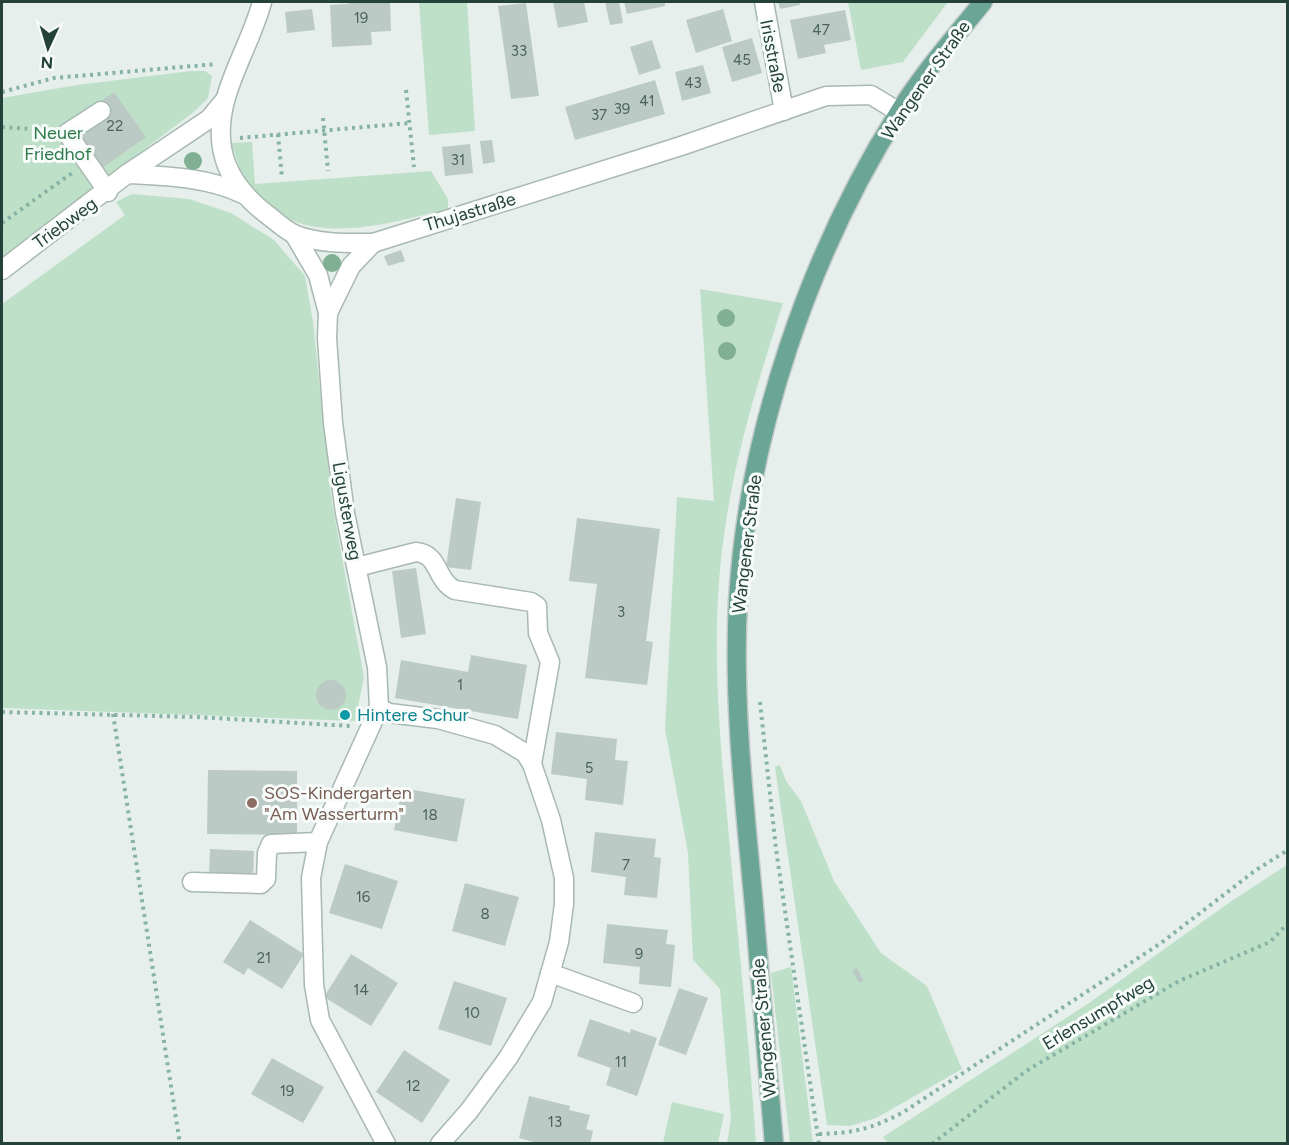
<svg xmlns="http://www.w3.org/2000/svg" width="1289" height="1145" font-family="Figtree,sans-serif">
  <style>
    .green { fill: #bfe0c8 }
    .building { fill: #bbcac4 }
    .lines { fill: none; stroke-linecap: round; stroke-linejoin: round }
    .minor-casing { stroke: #a8b8b2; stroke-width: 21 }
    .major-casing { stroke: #c2cac8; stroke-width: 21 }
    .path { stroke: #86b3a5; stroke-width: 4; stroke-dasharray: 3 4.5; stroke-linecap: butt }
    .minor { stroke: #fff; stroke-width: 18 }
    .major { stroke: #6aa596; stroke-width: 18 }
    .tree { fill: #80af93 }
    .culture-dot { fill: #0f9aa8; stroke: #f7fbf9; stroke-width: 2 }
    .education-dot { fill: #8d6e63; stroke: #f7fbf9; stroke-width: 2 }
    .labels { text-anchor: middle; stroke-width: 6; stroke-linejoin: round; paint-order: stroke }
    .number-label { font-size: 15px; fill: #4a645c }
    .street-label { font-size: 18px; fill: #24423a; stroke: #f7fbf9 }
    .park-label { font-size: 18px; fill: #2d7a4b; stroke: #f7fbf9 }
    .culture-label { font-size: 18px; fill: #0d838f; stroke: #f7fbf9; text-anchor: start }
    .education-label { font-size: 18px; fill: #785e54; stroke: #f7fbf9; text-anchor: start }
  </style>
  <rect width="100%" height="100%" fill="#e6efeb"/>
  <g class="green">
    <polygon points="419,2 467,2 475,131 429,135"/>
    <polygon points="848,2 948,2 903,62 861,70"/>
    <polygon points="191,71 205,71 212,76 208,98 195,111 2,257 2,98 77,85"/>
    <path d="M252,142L255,184L431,171L448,199V209C381,225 294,254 246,182C239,171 236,155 231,143Z"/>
    <polygon points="132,194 189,199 231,213 274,240 305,276 313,322 332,503 364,677 355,721 2,708 2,304 125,215 116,202"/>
    <path d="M700,289L783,303C759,379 734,457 724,536C710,632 719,731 728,826C737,932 749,1038 756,1143H727L731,1119L720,989L693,960L688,853L665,729L677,497L714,501Z"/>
    <polygon points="780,765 786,781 801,801 834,881 881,953 927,986 962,1069 876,1118 850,1126 827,1125 775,767"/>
    <polygon points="1287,865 1287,1143 888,1143 883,1137 1089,1003 1230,902"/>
    <polygon points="791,967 813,1143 790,1143 771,973"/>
    <polygon points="672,1102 724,1114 718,1143 663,1143"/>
  </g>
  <g class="building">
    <polygon points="348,2 390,2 391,31 371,32 372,45 332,47 330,5 348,4"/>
    <polygon points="553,2 584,2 588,22 558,28"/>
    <polygon points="605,2 619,2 623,23 610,25"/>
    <polygon points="624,2 665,2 665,6 627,14"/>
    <polygon points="778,2 799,2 800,5 780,9"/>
    <polygon points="526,3 539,96 511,99 498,6"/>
    <polygon points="312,9 315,30 287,33 285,12"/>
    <polygon points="723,9 732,41 696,53 686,20"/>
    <polygon points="845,10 851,40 824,45 826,53 798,59 790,20"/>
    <polygon points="752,38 762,73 732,82 722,47"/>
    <polygon points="652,40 661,68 639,75 630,47"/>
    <polygon points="703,65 711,93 682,101 675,72"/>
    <polygon points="655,80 665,114 575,140 565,107"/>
    <polygon points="114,92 146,137 102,168 78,136 97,104"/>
    <polygon points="492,140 495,162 483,164 480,141"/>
    <polygon points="470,144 473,173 445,176 442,147"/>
    <polygon points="401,250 405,261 388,266 384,256"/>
    <polygon points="456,498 481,502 471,570 446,567"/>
    <polygon points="577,518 660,529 646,641 653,642 647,685 585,678 597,584 569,581"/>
    <polygon points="416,568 426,634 401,638 392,571"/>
    <polygon points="471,655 527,665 518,719 395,698 401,660 468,672"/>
    <circle cx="331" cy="695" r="15"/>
    <polygon points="556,732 617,739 615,760 628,761 623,805 585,800 587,779 551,774"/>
    <polygon points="208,770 297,771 297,835 207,834"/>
    <polygon points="402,788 465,799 457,842 394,830"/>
    <polygon points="595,832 656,839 654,857 661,858 657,898 624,895 626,877 591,872"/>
    <polygon points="210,849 254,851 253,877 209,875"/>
    <polygon points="345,864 398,881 382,929 329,913"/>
    <polygon points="465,883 519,897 505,946 452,931"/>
    <polygon points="250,920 304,954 282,989 248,968 244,975 223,962"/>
    <polygon points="607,924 668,930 666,944 675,945 671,987 639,984 640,967 603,963"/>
    <polygon points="351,954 398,983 371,1026 324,997"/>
    <polygon points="857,968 864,981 859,983 852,971"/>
    <polygon points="454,981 507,998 491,1046 438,1029"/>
    <polygon points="679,988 708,998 686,1055 658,1045"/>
    <polygon points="590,1019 630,1033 631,1029 657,1038 637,1096 606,1085 611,1068 577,1056"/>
    <polygon points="404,1050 450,1080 422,1123 376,1092"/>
    <polygon points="272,1058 324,1087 303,1123 251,1094"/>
    <polygon points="529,1096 570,1106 569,1110 590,1115 586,1129 593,1131 590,1144 541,1144 519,1138"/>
  </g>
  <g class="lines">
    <defs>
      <g id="minor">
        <path d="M262,2C253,36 234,67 225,101C212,151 229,186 269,216C277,222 286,231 296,235C320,244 348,243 373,243L681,146L826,96L871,95L899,112"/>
        <polyline points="764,2 784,111"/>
        <polyline points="101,111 67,133 108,192"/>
        <path d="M127,174C166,176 207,177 243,194"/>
        <polyline points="294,234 318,275 328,313 327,338 333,423 345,513 377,667 379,708"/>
        <polyline points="2,270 127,174 209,119 224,101"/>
        <polyline points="328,313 351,266 373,243"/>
        <path d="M357,567L416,552C440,554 435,580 455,590L531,602L537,606L538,633L550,662L532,764"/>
        <polyline points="192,882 261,884 266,879 267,853 271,844 318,842"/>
        <polyline points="550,973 633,1003"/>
        <polyline points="386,1144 320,1020 314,985 311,878 318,842 379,708 389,713 438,719 495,735 525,753 532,764 551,820 564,878 564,904 559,942 542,1002 508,1058 469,1111 440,1144"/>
      </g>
      <path id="major" d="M774,1144C767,1057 760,971 752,885C743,790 733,696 738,601C747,435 810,252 899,112C923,73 954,38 983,2"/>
    </defs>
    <use href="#minor" class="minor-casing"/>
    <use href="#major" class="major-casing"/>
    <g class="path">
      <polyline points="406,90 414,167"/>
      <polyline points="2,92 54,78 217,64"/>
      <polyline points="323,118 328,171"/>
      <polyline points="2,127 49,130"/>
      <polyline points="278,134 282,178"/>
      <polyline points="240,138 409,123"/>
      <polyline points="2,223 72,173"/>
      <polyline points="760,702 776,849 819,1144"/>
      <polyline points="2,712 196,717 350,726"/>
      <polyline points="113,714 180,1144"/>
      <path d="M819,1134C855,1133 870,1129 902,1113L1161,943L1256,870L1288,850"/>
      <polyline points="932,1144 1026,1071 1179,981 1270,942 1288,923"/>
    </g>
    <use href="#minor" class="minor"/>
    <use href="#major" class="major"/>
  </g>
  <g class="tree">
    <circle cx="193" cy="161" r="9"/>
    <circle cx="332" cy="263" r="9"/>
    <circle cx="726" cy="318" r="9"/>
    <circle cx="727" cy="351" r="9"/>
  </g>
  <circle class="culture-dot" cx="345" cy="715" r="6"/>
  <circle class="education-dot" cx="252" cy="803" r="6"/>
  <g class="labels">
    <g class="number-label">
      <text x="361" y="23">19</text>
      <text x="821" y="35">47</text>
      <text x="519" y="56">33</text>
      <text x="742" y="65">45</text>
      <text x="693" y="88">43</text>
      <text x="647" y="106">41</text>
      <text x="622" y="114">39</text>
      <text x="599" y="120">37</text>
      <text x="115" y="131">22</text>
      <text x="458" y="165">31</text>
      <text x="621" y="617">3</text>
      <text x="460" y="690">1</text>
      <text x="589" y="773">5</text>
      <text x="430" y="820">18</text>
      <text x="626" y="870">7</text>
      <text x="363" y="902">16</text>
      <text x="485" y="919">8</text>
      <text x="639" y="959">9</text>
      <text x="264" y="963">21</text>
      <text x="361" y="995">14</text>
      <text x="472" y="1018">10</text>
      <text x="621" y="1067">11</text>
      <text x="413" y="1091">12</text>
      <text x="287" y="1096">19</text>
      <text x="555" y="1127">13</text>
    </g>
    <g class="street-label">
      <text transform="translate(773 56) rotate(79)" y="6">Irisstraße</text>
      <text transform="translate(926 80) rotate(-55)" y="6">Wangener Straße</text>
      <text transform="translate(470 212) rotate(-17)" y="6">Thujastraße</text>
      <text transform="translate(65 223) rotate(-36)" y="6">Triebweg</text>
      <text transform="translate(347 511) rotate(80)" y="6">Ligusterweg</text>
      <text transform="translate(747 544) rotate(-83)" y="6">Wangener Straße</text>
      <text transform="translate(1098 1013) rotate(-31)" y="6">Erlensumpfweg</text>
      <text transform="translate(764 1028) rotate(-95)" y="6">Wangener Straße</text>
    </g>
    <g class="park-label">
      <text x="58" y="139">Neuer<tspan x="58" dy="21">Friedhof</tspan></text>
    </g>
    <g class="culture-label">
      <text x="357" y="721">Hintere Schur</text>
    </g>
    <g class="education-label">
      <text x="264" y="799">SOS-Kindergarten<tspan x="264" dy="21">"Am Wasserturm"</tspan></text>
    </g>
  </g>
  <rect width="1289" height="1145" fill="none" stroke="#24423a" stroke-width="6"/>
  <g transform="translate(48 48) rotate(184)" stroke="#f7fbf9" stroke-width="4.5" paint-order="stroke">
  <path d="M0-4.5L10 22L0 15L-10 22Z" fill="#24423a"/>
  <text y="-9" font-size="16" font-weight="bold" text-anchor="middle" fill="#24423a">N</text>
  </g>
</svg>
